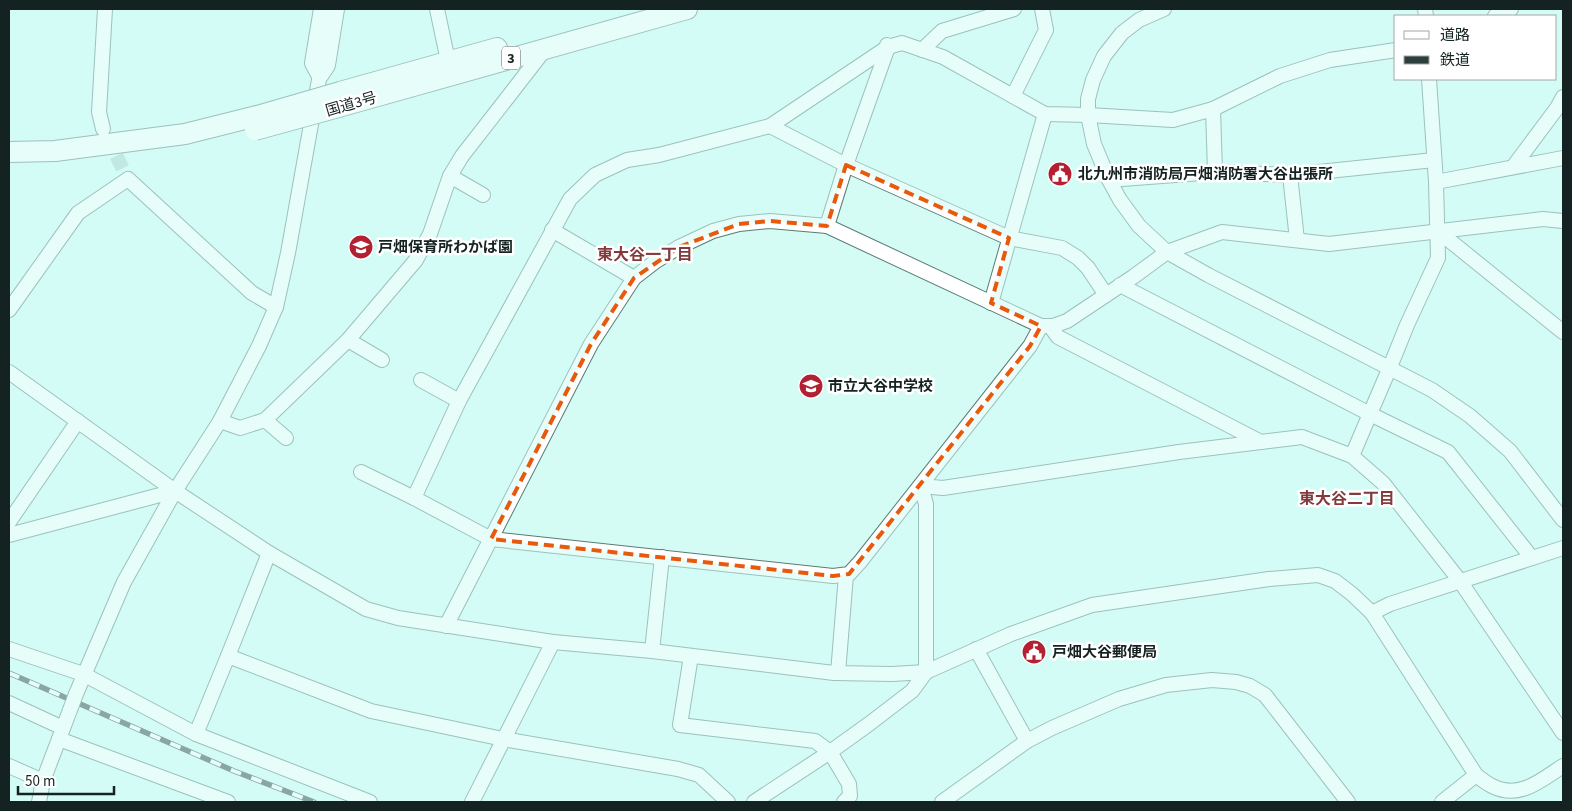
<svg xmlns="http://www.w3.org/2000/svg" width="1572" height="811" font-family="'Source Sans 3','Noto Sans JP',sans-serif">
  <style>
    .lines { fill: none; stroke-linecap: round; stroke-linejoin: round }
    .minor-tunnel { stroke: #aed1cb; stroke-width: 14; stroke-dasharray: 14 7; stroke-linecap: butt }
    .minor-casing { stroke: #577c76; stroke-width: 16 }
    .major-casing { stroke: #577c76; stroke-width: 20 }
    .highway-casing { stroke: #577c76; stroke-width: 22 }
    .minor { stroke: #fff; stroke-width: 14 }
    .major { stroke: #fff; stroke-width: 18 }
    .highway { stroke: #fff; stroke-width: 20 }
    .rail-casing { stroke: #2d3f3d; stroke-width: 5.5 }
    .rail { stroke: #fff; stroke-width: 4; stroke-dasharray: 11; stroke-linecap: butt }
    .minor-bridge-casing { stroke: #577c76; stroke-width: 16; stroke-linecap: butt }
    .highway-bridge-casing { stroke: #577c76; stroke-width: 22; stroke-linecap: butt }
    .minor-bridge { stroke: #fff; stroke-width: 14 }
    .highway-bridge { stroke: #fff; stroke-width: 20 }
    .marked { fill: none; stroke: #e8590c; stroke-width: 4; stroke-dasharray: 10 6; stroke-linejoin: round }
    .labels { text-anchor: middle; stroke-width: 5; stroke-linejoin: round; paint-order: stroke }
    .shield { fill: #fff; stroke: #5a6564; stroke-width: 1 }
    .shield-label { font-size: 14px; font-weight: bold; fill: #142321 }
    .street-label { font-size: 15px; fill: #142321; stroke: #fff }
    .poi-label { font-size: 15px; font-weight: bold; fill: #142321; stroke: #fff; text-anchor: start }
    .neighbourhood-label { font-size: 16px; font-weight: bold; fill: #823a3b; stroke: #fff }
  </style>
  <rect width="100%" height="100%" fill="#d4fcf5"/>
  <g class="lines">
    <polyline class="minor-tunnel" points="107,137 128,179"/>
    <defs>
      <g id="minor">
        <polyline points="437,9 448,61"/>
        <polyline points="1164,9 1139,20 1122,33 1104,56 1093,80 1088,99 1088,115 1094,144 1109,180 1120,200 1139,226 1167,252 1208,275 1432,390 1470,416 1510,451 1563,520"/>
        <polyline points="1425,9 1426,16"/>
        <polyline points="1495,16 1511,9"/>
        <polyline points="922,50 942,31 1014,9"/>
        <polyline points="1013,96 1046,30 1042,9"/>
        <polyline points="1213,109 1215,172"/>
        <polyline points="770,126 846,165 1009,238 1062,248 1078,258 1088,268 1106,295"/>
        <polyline points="103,129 99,112 105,9"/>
        <polyline points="1513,167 1557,108 1563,97"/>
        <polyline points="1290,175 1297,240"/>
        <polyline points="450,176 483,195"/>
        <polyline points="1109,180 1215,172 1290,175 1434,160"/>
        <polyline points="1436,182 1563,158"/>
        <polyline points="827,226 846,165 888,47 887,45"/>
        <polyline points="552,230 634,278"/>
        <polyline points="1439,232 1563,332"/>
        <polyline points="1120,285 1370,414 1448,452 1532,558"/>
        <polyline points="991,303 1045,114"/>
        <polyline points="9,310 78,213 128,179 252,293 276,307"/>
        <polyline points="1050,326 1058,337 1261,442"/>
        <polyline points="348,340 382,360"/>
        <path d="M9,372L175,491L269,553L366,609L398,618L553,642L652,651L834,673L892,674L926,672L1011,634L1092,605L1269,579L1318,575L1335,581L1352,594L1372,613L1476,775C1481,779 1486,783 1492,786C1520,800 1541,780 1563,766"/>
        <polyline points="421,380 459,401"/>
        <polyline points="265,420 286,438"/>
        <polyline points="220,421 240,428 265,420 348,340 416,260 430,234 450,176 462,156 546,48"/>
        <polyline points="1352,456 1390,367 1407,325 1438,258 1436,182 1429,79"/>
        <polyline points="361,472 414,498 491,539 833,576 849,574 860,562 1030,346 1041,326"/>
        <polyline points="921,486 943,488 1179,452 1302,437 1352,456 1383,483 1460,581 1563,733"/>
        <polyline points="414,498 459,401 570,199 595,175 627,160 659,155 770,126 888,47 902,43 943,57 1045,114 1088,115 1173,120 1213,109 1280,76 1330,60 1396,50"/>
        <polyline points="9,522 78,421"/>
        <polyline points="9,535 175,491"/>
        <polyline points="1372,613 1390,604 1563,548"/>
        <polyline points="446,626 591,344 634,278 656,261 679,247 713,231 739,224 770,221 827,226 1041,326 1053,326 1067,321 1133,277 1167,252 1222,232 1329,244 1543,219 1563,221"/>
        <polyline points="9,649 83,674 196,734 370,802"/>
        <polyline points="976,649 1027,741"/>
        <polyline points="652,651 662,557"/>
        <polyline points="228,656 371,711 503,739 678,769 699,775 728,802"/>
        <polyline points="691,656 680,725 815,741 830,752 849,784 850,796 844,802"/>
        <polyline points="838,673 846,575"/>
        <polyline points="76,694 124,582 175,491 220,421 259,346 276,307 288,253 320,74"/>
        <polyline points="9,703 63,728"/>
        <polyline points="196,734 228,656 269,553"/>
        <polyline points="59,739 228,802"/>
        <polyline points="9,766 43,781"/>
        <polyline points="39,802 43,781 70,710"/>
        <polyline points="472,802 553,642"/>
        <polyline points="754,802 830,752 869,724 912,691 926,672 926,504 921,486"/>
        <polyline points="942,802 1027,741 1052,728 1119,699 1166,685 1212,680 1236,682 1250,686 1265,695 1348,802"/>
        <polyline points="1442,802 1476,775"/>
      </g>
      <polyline id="major" points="323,9 314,63 320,74 326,65 335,9"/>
      <g id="highway">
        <polyline points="340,92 497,48"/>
        <polyline points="335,108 687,9"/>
        <polyline points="9,152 55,151 185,134 257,116"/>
      </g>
    </defs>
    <use href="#minor" class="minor-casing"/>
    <use href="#major" class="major-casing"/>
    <use href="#highway" class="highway-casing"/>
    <use href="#minor" class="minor"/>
    <use href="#major" class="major"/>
    <use href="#highway" class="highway"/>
    <defs>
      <polyline id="rail" points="9,673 234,771 314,802"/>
    </defs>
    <use href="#rail" class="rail-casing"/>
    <use href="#rail" class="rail"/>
    <defs>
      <polyline id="minor-bridge" points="70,710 76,694"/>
      <g id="highway-bridge">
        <polyline points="257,116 340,92"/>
        <polyline points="255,130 335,108"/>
      </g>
    </defs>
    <use href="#minor-bridge" class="minor-bridge-casing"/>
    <use href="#highway-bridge" class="highway-bridge-casing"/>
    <use href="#minor-bridge" class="minor-bridge"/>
    <use href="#highway-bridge" class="highway-bridge"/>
  </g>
  <path d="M0 0H1572V811H0ZM846,165L1009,238L991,303L1041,326L1030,346L849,574L833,576L491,539L591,344L634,278L679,247L739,224L770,221L827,226Z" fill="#d4fcf5" fill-opacity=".55" fill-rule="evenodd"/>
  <path class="marked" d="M846,165L1009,238L991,303L1041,326L1030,346L849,574L833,576L491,539L591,344L634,278L679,247L739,224L770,221L827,226Z"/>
  <defs>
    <symbol id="civic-disc" viewBox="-11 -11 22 22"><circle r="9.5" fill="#b22032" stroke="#fff"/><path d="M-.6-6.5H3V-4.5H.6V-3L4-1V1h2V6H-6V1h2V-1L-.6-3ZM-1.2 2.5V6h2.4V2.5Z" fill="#fff"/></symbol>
    <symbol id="school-disc" viewBox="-11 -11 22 22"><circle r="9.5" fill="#b22032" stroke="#fff"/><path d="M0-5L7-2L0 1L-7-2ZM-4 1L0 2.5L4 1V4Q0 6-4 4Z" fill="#fff"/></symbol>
  </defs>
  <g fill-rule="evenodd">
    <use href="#civic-disc" x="1046" y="160" width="28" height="28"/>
    <use href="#school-disc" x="347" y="233" width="28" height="28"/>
    <use href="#school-disc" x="797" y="372" width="28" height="28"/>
    <use href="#civic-disc" x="1020" y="638" width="28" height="28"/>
  </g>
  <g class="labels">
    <rect class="shield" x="502" y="46.5" width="18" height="23" rx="4"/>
    <g class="shield-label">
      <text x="511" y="63">3</text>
    </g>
    <g class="street-label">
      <text transform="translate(351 104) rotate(-16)" y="5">国道3号</text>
    </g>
    <g class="poi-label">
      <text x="1078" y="179">北九州市消防局戸畑消防署大谷出張所</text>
      <text x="378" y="252">戸畑保育所わかば園</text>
      <text x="828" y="391">市立大谷中学校</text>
      <text x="1052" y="657">戸畑大谷郵便局</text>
    </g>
    <g class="neighbourhood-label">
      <text x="645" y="260">東大谷一丁目</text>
      <text x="1347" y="504">東大谷二丁目</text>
    </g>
  </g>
  <rect width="1572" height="811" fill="none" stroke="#142321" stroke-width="20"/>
  <rect x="1394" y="15" width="162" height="65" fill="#ffffff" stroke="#a1a7a6"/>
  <rect x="1404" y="31" width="25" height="8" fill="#ffffff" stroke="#a1a7a6"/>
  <text x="1440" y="40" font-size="15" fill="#142321">道路</text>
  <rect x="1404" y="56" width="25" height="8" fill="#2d3f3d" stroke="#a1a7a6"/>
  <text x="1440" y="65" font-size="15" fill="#142321">鉄道</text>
  <path d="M18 786v8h96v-8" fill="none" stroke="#142321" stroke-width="2.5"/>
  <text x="25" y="786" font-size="15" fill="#142321" stroke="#ffffff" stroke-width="4" paint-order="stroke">50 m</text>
</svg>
